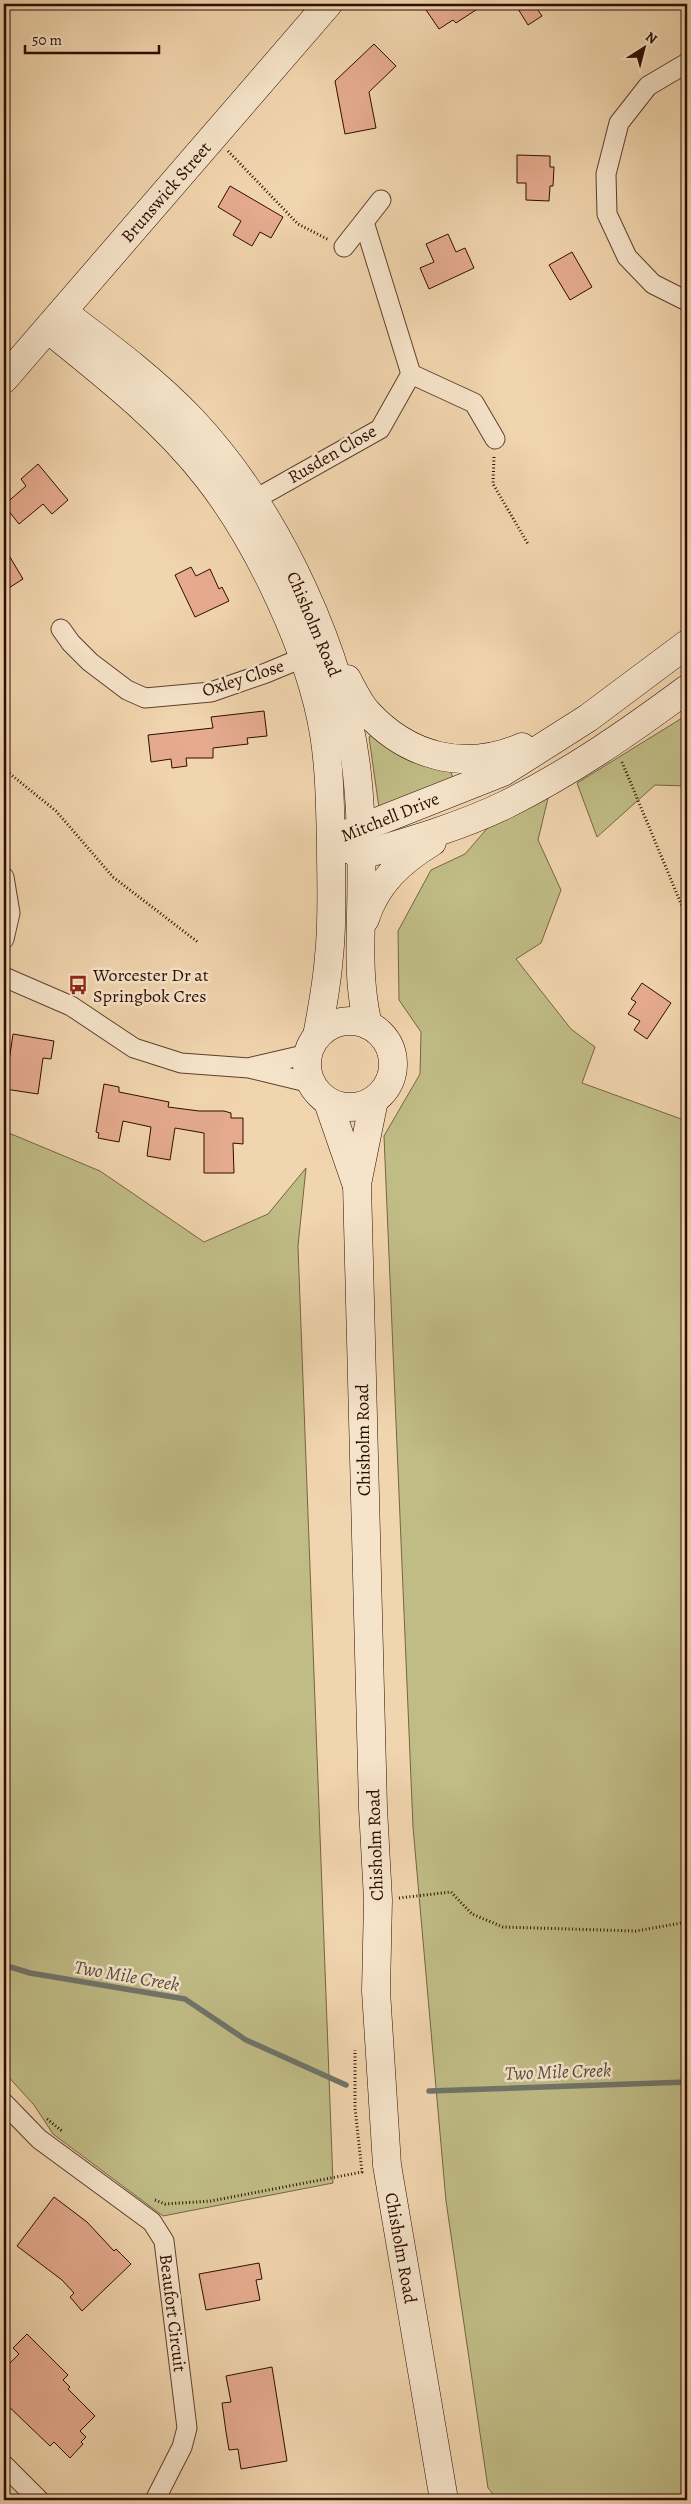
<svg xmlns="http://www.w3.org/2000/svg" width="691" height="2504" font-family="Alegreya,serif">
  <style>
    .green { fill: #c0bc86; stroke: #766443 }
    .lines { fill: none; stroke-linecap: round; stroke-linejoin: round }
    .stream { stroke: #6f746a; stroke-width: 5.5 }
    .building { fill: #e6ab8f; stroke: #2c0d00 }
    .street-casing { stroke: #5d3f2c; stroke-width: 21 }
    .secondary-casing { stroke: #2c0d00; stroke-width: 29 }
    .path { stroke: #2c0d00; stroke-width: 3; stroke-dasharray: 1 2.5; stroke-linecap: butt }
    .street { stroke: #f6e4ca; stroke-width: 19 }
    .secondary { stroke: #f6e4ca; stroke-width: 28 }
    .labels { text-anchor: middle; stroke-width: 5; stroke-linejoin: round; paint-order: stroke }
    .street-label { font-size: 18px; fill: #2c0d00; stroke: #f6e4ca }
    .poi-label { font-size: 18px; fill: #2c0d00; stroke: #f6e4ca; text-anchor: start }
    .water-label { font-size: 19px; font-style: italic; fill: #53493e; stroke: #f6e4ca }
  </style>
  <rect width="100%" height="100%" fill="#f1d5ae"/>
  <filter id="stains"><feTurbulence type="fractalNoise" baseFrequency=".004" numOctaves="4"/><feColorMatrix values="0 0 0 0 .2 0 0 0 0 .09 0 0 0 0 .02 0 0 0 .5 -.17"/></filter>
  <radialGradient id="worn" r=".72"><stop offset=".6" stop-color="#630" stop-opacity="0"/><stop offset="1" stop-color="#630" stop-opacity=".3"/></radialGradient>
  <g class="green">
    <polygon points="687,715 687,786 655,785 597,837 577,783"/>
    <polygon points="376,732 448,766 456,784 379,808 369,737"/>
    <polygon points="549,794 538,840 561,890 541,943 516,959 571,1029 595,1047 582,1083 684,1120 687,1117 687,2500 498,2500 488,2488 446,2201 413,1827 384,1136 420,1074 421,1032 399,1000 398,931 431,870 465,854 491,824"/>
    <polygon points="4,1131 100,1171 204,1242 268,1214 306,1168 298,1246 333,2183 163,2216 53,2134 34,2105 4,2072"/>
  </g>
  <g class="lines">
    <g class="stream">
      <polyline points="4,1965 30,1973 185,1999 246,2040 346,2085"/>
      <polyline points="429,2091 687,2082"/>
    </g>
  </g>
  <g class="building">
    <polygon points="422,4 485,4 456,23 453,20 439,29"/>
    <polygon points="515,4 534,4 542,16 528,25"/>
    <polygon points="374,44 396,66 369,92 376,128 345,134 335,81"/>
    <polygon points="517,155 550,156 550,167 554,167 553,186 550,186 549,201 526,200 526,183 517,183"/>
    <polygon points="230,186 283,217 271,238 260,232 252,246 233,235 241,221 218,207"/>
    <polygon points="448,234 456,252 465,248 474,268 429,289 420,268 434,262 426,244"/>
    <polygon points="572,252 592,287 570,300 549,265"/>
    <polygon points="38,464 68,500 52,514 43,504 19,524 4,505 26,486 21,479"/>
    <polygon points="4,547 23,579 4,591"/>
    <polygon points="191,567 196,576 210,569 219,589 222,587 229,601 195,617 175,575"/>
    <polygon points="264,711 267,736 247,738 248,744 213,748 213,758 186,758 187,766 172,768 171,759 151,762 148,735 213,728 211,717"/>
    <polygon points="642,983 671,1003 647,1039 634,1030 640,1021 628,1014 636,1002 631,999"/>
    <polygon points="13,1034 54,1041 51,1059 43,1058 38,1094 5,1089"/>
    <polygon points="104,1084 119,1087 119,1092 169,1102 168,1107 199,1111 224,1111 231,1113 231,1118 243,1118 243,1144 233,1143 234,1173 204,1173 204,1133 175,1128 170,1160 147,1156 151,1127 123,1121 119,1142 98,1138 99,1133 96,1132"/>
    <polygon points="54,2197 87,2222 114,2251 116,2249 131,2264 82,2311 70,2297 74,2293 62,2280 17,2246"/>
    <polygon points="259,2263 262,2279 256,2280 260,2300 206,2310 199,2274"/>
    <polygon points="27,2334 68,2375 63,2380 70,2387 68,2389 95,2416 80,2431 86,2437 81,2442 83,2444 70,2458 54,2442 50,2446 4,2402 4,2369 19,2354 13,2348"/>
    <polygon points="272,2367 287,2461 241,2469 238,2449 229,2450 226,2432 222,2403 231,2402 226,2376"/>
  </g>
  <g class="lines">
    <defs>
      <g id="street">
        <polyline points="687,63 648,86 619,123 606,174 607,214 627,257 653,284 687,301"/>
        <polyline points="364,222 411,374"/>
        <polyline points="344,247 381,200"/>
        <polyline points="243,506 380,429 411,374 474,403 495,439"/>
        <polyline points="61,629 71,643 90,662 127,690 145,698 211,692 266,673 314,653"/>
        <polyline points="4,877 10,913 4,939"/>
        <polyline points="4,977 71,1006 134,1048 181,1063 249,1068 311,1083"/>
        <polyline points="252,1067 308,1054"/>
        <polyline points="4,2103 39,2139 152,2222 164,2241 187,2428 182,2447 155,2500"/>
        <polyline points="4,2465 39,2500"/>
      </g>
      <g id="secondary">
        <path d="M63,312C108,346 153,379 192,420C278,512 347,658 358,784C362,827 362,871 361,915C360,952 359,988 368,1025"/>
        <path d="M48,329C105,375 163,420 208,478C258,542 311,653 324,734C330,771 330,809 331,847C331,883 333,920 329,956C327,983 322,1010 317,1036"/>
        <polyline points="4,379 328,4"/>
        <path d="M347,679C353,690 359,703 367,712C408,757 465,772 522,747"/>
        <polyline points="346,834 503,772 588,718 687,644"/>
        <path d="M346,848L362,855C410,841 459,827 505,805C570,773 629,732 687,689"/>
        <path d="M365,919C376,883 401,861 432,842"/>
        <circle cx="350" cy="1064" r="43"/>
        <polyline points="374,1100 357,1184 373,1808 378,1900 376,1991 387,2165 444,2500"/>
        <polyline points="328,1102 356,1183"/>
      </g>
    </defs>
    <use href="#street" class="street-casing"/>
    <use href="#secondary" class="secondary-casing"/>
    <g class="path">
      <polyline points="228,151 298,224 329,240"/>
      <polyline points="494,457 493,484 528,544"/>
      <polyline points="622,762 687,918"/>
      <polyline points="4,769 56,811 113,877 199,943"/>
      <polyline points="399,1898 451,1892 472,1914 503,1927 636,1931 687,1922"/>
      <polyline points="47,2119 62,2131"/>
      <polyline points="155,2200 165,2204 211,2201 362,2172 355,2108 355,2050"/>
    </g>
    <use href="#street" class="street"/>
    <use href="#secondary" class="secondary"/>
  </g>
  <defs>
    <symbol id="bus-bare" viewBox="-9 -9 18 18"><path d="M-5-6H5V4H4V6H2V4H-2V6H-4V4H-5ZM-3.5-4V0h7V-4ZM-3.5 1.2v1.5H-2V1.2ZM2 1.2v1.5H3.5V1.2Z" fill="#8f2418" stroke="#f6e4ca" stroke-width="2.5" paint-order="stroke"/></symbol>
  </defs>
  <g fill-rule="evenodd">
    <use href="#bus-bare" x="64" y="971" width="28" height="28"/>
  </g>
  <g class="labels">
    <g class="street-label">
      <text transform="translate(166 192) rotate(-49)" y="6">Brunswick Street</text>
      <text transform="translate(332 454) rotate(-30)" y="6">Rusden Close</text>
      <text transform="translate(314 624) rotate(67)" y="6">Chisholm Road</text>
      <text transform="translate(243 678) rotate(-18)" y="6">Oxley Close</text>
      <text transform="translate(390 817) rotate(-22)" y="6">Mitchell Drive</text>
      <text transform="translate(363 1440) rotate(-91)" y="6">Chisholm Road</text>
      <text transform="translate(375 1845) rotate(-92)" y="6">Chisholm Road</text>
      <text transform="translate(401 2248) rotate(80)" y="6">Chisholm Road</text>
      <text transform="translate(173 2313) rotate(83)" y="6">Beaufort Circuit</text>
    </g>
    <g class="poi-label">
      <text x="93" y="981">Worcester Dr at<tspan x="93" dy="21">Springbok Cres</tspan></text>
    </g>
    <g class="water-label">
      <text transform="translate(127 1975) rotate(10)" y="7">Two Mile Creek</text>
      <text transform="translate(558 2071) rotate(-2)" y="7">Two Mile Creek</text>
    </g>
  </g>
  <rect width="691" height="2504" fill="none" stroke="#f1d5ae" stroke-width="20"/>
  <rect x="5" y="5" width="681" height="2494" fill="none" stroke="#2c0d00" stroke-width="2.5"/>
  <rect x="10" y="10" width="671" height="2484" fill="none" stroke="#2c0d00"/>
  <g transform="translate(644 48) rotate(36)" stroke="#f6e4ca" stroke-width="4" paint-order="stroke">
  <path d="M0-4L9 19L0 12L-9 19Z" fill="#2c0d00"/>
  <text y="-8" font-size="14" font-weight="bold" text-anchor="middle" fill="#2c0d00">N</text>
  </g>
  <path d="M25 45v8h134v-8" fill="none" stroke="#2c0d00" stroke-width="2.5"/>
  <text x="32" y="45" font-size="15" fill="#2c0d00" stroke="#f6e4ca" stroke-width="4" paint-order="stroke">50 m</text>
  <rect width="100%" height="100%" filter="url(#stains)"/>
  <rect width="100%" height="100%" fill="url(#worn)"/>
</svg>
